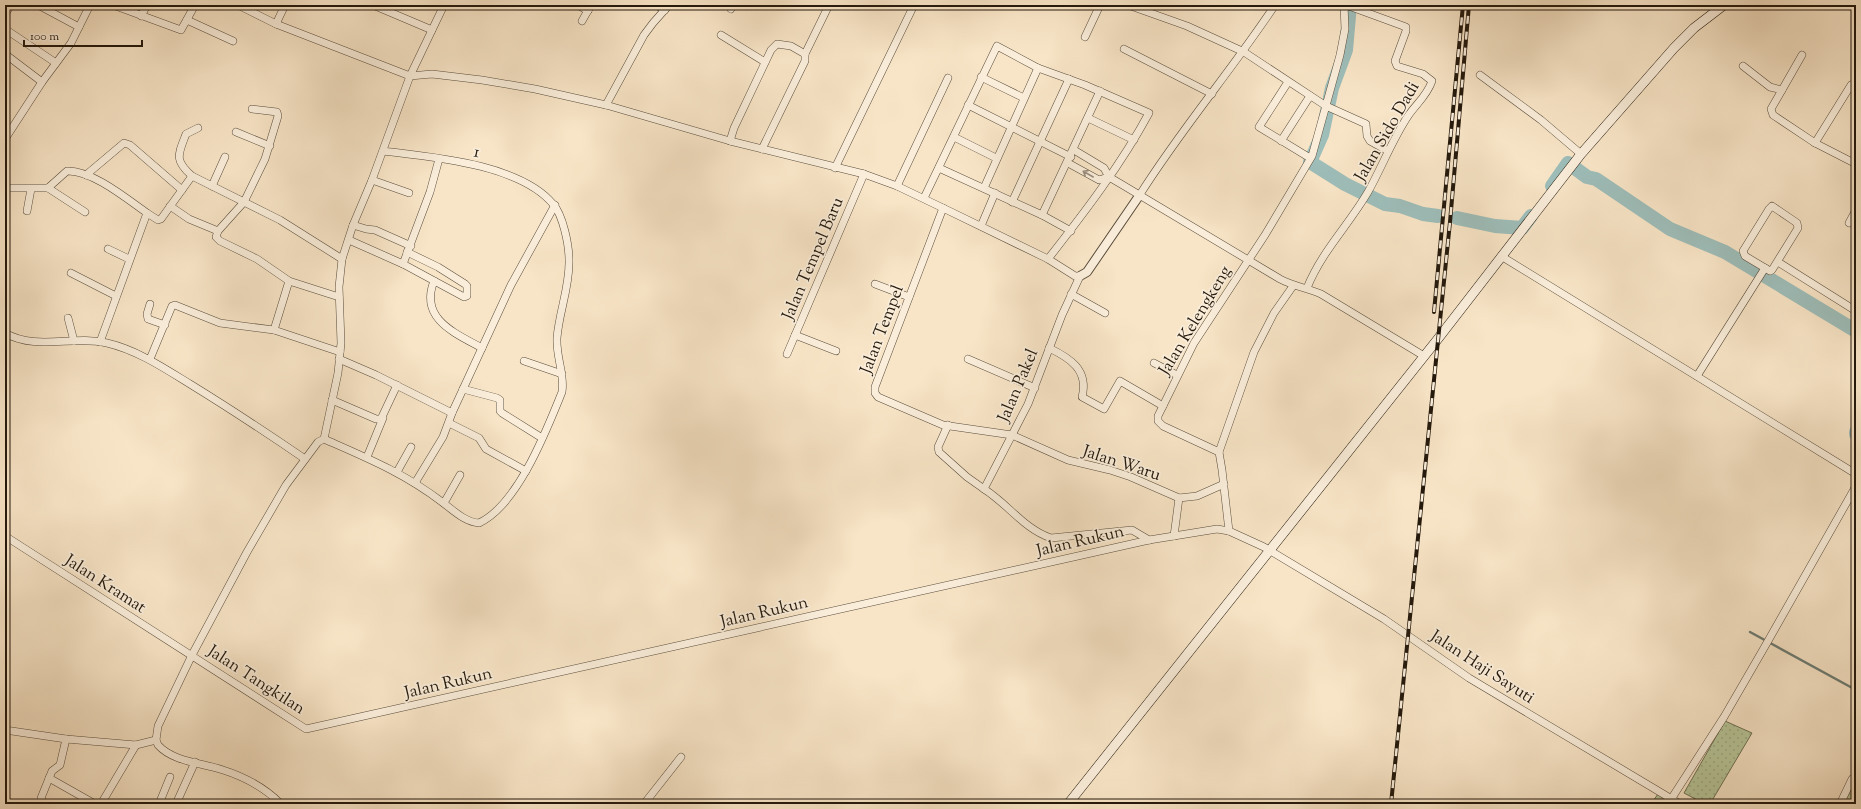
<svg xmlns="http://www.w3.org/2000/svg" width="1861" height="809" font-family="'Sorts Mill Goudy',serif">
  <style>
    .green { fill: url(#green-dots); stroke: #6e7053 }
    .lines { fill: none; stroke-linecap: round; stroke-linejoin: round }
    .stream { stroke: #6d7c74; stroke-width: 2.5 }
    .river { stroke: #9ebeba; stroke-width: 14 }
    .minor-casing { stroke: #594c3b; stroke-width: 8 }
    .tertiary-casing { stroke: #594c3b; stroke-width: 10 }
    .secondary-casing { stroke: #24190c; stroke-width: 10 }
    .minor { stroke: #faeedb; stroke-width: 7 }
    .tertiary { stroke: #faeedb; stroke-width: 8 }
    .secondary { stroke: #faeedb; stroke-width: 9 }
    .rail-casing { stroke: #24190c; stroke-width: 4 }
    .rail { stroke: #faeedb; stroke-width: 2.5; stroke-dasharray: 8; stroke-linecap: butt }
    .oneway { stroke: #9a8e7e }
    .labels { text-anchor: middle; stroke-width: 3.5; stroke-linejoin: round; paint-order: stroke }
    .street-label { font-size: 17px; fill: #24190c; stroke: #faeedb }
  </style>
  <defs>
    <pattern id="green-dots" width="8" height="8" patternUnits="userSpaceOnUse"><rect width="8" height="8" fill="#b7c69a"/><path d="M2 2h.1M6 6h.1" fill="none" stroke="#9daa84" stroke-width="1.8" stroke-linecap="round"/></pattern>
  </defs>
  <rect width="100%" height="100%" fill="#f8e5c7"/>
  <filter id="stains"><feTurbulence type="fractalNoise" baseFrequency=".005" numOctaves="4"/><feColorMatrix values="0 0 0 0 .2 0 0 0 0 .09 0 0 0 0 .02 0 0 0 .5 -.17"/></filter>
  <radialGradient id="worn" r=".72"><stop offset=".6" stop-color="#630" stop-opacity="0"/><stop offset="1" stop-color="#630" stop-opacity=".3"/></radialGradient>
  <g class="green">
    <polygon points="1725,721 1752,733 1710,804 1705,804 1684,793"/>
    <polygon points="1856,779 1856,804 1844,804"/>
    <polygon points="1658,794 1678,804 1651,804"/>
  </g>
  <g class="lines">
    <polyline class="stream" points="1750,632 1856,690"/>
    <g class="river">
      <polyline points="1350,5 1346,50 1332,88 1322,135 1310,162 1345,184 1385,204 1400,206 1423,214 1438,216"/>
      <polyline points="1552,186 1568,163 1587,177 1596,179 1670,229 1725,252 1856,331"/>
      <polyline points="1457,218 1495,226 1522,228 1531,216"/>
      <polyline points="1856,432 1856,434"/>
    </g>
    <defs>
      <g id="minor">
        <polyline points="38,5 79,27"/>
        <polyline points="113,5 181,30 195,5"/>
        <path d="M238,5L276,24L410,76L432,74L482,80L535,89L606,105L730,141L864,174L897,186L943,208L1048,259L1075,276H1080L1062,315L1028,404L984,489C1008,504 1024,529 1051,538L1132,530L1149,540"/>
        <polyline points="373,5 432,30"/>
        <polyline points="578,5 588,11"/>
        <polyline points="656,5 665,10"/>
        <polyline points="1128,5 1187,26 1244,52 1326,106 1366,124 1367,136 1370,141 1388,151"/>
        <polyline points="731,9 733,5"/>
        <polyline points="5,14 11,5"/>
        <polyline points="141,16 147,5"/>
        <polyline points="187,20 233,41"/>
        <polyline points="582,21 591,5"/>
        <polyline points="276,24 285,5"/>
        <polyline points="5,29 56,63"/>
        <polyline points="721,35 765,62"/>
        <polyline points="1085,37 1100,5"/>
        <polyline points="1124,49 1212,94"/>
        <polyline points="5,54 42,82"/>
        <polyline points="1743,66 1770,87 1782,90 1771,109 1773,115 1815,143 1856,164"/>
        <polyline points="1480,75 1541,120 1581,154"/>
        <polyline points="981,77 1024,98"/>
        <polyline points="1288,82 1259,127 1310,158"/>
        <polyline points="1782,90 1802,55"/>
        <polyline points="606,105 644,35 653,23 669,5"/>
        <polyline points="968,105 1071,157"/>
        <polyline points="252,109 277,112 278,116 265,159 244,202 218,231 216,237 220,241 257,259 289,281 274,330"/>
        <polyline points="1088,118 1134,140"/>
        <polyline points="236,132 270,146"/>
        <polyline points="954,137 996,158"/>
        <polyline points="5,139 42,82 71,43 90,5"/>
        <polyline points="730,141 734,128 771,50 777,44 791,46 805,54"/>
        <polyline points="1281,141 1310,96"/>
        <polyline points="1815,143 1851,85"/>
        <polyline points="762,149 805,61 805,54 829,5"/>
        <path d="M1074,150L1104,168L1109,177L1121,184L1280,279C1293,286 1307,288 1321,294L1424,356"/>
        <polyline points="1068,163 1099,180 1108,177"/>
        <polyline points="835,168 914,5"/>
        <polyline points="939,168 1042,215 1071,231"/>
        <polyline points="86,175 124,143 130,145 182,190"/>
        <path d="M192,176C174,160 178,155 186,134L198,128"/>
        <polyline points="372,180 409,193"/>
        <polyline points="212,186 225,157"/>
        <polyline points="897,186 948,78"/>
        <path d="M5,188H48L67,171C92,170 127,199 147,213L100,342"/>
        <polyline points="48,188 85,212"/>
        <polyline points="984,188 1038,68"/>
        <path d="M1139,196C1181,129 1232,70 1275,5"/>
        <path d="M924,198L997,46L1038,68L1085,85L1149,113C1121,165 1084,213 1048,259"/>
        <polyline points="1012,202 1069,79"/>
        <polyline points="170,206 189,219 218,231"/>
        <polygon points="1772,206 1797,223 1798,228 1772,270 1770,271 1745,256 1743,251 1769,209"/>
        <polyline points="943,208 875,387 875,393 878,397 943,425 1012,435 1068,460 1110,470 1131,477 1179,498 1197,496 1224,484"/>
        <polyline points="27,211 31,189"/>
        <polyline points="147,213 158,220 161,219 192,176 280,220 342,259"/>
        <polyline points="1042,215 1100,91"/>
        <polyline points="1849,223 1856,210"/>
        <polyline points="353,225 366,229 375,230 411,246"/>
        <polyline points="981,226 995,193"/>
        <polyline points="349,240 403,264 464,297 467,296 467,286 465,284 438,267 407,252"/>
        <polyline points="108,249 129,259"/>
        <polyline points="1501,256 1856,474"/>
        <polyline points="1778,262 1856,311"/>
        <polyline points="403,264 430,192 439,159"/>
        <polyline points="71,273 116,296"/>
        <polyline points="289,281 339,297"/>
        <path d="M434,281C419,319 455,333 482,348"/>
        <polyline points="875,284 909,297"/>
        <path d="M1307,288C1322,251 1348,226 1368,192C1382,167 1392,140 1408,116C1416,104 1427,96 1432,81L1423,74L1397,66L1395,61L1406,31V27L1346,5"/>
        <polyline points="1071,294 1105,313"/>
        <polyline points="150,304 147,314 148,319 165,325"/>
        <polyline points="68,318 74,341"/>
        <path d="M5,333C36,351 73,335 107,343C137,350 164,368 190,384C229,408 267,433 305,459"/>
        <polyline points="795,335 836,351"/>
        <path d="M1049,348C1070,358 1089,370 1082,397L1104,409L1120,381L1163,406"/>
        <polyline points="787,354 864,174"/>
        <polyline points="150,359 172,306 175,305 220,323 274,330 340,352"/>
        <polyline points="339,359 376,375 452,413 511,285 555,205"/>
        <polyline points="968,359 1035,388"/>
        <polyline points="524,361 562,374"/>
        <polyline points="1154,363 1177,375"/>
        <polyline points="1697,376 1765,268"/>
        <polyline points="463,389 497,398 500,400 500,411 502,413 542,438"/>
        <polyline points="332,400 376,419 381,419 397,385"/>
        <polyline points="449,423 479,438 486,449 526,471"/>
        <polyline points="948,425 938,447 939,452 967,477 984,489"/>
        <path d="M324,439C367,458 404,473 442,502C454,511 465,522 479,523C518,505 547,429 562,392C565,374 556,358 557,338C559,312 570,286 569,260C569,245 563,215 553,204C520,164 432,157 383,151"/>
        <polyline points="1219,452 1163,426 1158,421 1158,416 1194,343 1265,235 1312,156 1340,55 1345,29 1344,5"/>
        <polyline points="367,457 383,418"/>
        <polyline points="397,472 411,447"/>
        <polyline points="415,483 443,437 452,413"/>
        <polyline points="444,503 460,475"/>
        <polyline points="1229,531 1222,470 1219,452 1254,352 1274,313 1293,286"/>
        <polyline points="5,536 306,729 1149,540 1217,529 1229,531 1264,547 1384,619 1469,678 1680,804"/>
        <polyline points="1174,536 1179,498"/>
        <polyline points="5,730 66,739 136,745 156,740"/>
        <polyline points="49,778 95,804"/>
        <polyline points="44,804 41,798 52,771 60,765 66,739"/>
        <polyline points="101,804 136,745"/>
        <polyline points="159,804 170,777"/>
        <polyline points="176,804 195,762"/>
        <path d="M281,804C265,788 245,777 223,770C203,763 173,762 158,745L156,740L158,726L192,655L247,552L286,485L318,442L324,439L338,373L341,343L339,287L342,259L353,225L372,180L410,76L444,5"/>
        <polyline points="644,804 681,757"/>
        <polyline points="1668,804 1724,717 1764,648 1856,486"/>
        <polyline points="1840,804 1852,779 1856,778"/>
      </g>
      <polyline id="tertiary" points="1080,276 1087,272 1139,196"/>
      <polyline id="secondary" points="1068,804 1437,340 1581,154 1674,48 1694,28 1724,5"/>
    </defs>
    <use href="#minor" class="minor-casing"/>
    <use href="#tertiary" class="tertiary-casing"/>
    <use href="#secondary" class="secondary-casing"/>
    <use href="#minor" class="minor"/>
    <use href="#tertiary" class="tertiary"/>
    <use href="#secondary" class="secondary"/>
    <defs>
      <g id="rail">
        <polyline points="1434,312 1463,5"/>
        <polyline points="1391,804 1450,222 1469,5"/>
      </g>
    </defs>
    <use href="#rail" class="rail-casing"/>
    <use href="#rail" class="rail"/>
  </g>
  <defs><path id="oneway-shaft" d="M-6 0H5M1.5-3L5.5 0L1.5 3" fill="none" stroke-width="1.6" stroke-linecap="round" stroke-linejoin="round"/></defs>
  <use class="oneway" href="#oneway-shaft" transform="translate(1088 174) rotate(-150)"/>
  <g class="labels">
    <g class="street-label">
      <text transform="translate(1386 131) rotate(-60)" y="6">Jalan Sido Dadi</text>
      <text transform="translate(477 151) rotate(11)" y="6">1</text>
      <text transform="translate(812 258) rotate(-67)" y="6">Jalan Tempel Baru</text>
      <text transform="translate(1194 320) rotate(-59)" y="6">Jalan Kelengkeng</text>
      <text transform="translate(881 329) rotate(-69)" y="6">Jalan Tempel</text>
      <text transform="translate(1017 385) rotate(-67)" y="6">Jalan Pakel</text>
      <text transform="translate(1122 462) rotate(18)" y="6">Jalan Waru</text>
      <text transform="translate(1080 540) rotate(-13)" y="6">Jalan Rukun</text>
      <text transform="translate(106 583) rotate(33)" y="6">Jalan Kramat</text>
      <text transform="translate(764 611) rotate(-13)" y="6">Jalan Rukun</text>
      <text transform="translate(1483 666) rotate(33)" y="6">Jalan Haji Sayuti</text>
      <text transform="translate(257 679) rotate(33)" y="6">Jalan Tangkilan</text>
      <text transform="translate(448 682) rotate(-13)" y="6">Jalan Rukun</text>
    </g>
  </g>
  <rect width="1861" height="809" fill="none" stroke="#f8e5c7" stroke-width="20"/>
  <rect x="6" y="6" width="1849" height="797" fill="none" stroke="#24190c" stroke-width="2"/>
  <rect x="10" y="10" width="1841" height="789" fill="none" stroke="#24190c"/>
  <path d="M24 40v6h118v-6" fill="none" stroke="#24190c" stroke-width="2"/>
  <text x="30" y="40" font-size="12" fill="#24190c" stroke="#faeedb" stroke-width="3" paint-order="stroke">100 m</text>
  <rect width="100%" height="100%" filter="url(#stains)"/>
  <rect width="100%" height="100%" fill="url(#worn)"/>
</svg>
